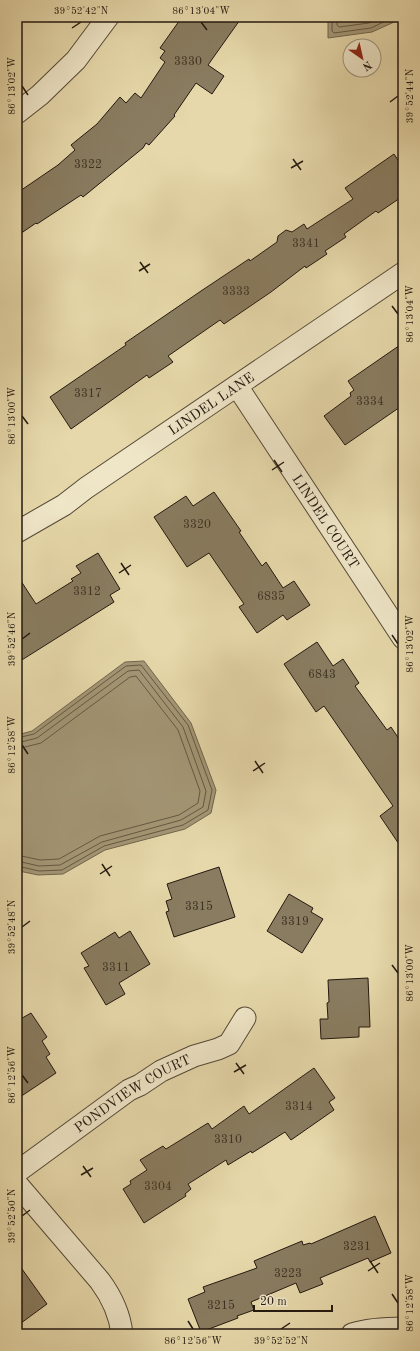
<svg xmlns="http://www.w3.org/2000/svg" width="420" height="1351" font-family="'Old Standard TT',serif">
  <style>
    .water { fill: #a49776; stroke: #71654d }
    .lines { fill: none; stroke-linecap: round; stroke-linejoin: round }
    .shore { stroke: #645843; stroke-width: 1 }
    .building { fill: #897c60; stroke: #241910 }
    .street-casing { stroke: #544936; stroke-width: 23 }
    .street { stroke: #efe6c8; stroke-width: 21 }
    .ticks { fill: none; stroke: #241910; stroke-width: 1.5 }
    .labels { text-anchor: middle; stroke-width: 3; stroke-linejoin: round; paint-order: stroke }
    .number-label { font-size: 12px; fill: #3d3224 }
    .street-label { font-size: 14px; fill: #241910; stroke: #efe6c8 }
    .neatline { fill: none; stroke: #241910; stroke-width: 1.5 }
    .ticks-label { font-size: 10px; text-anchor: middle; fill: #241910 }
  </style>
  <rect width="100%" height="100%" fill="#e6d8aa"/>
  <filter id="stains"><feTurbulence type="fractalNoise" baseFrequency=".005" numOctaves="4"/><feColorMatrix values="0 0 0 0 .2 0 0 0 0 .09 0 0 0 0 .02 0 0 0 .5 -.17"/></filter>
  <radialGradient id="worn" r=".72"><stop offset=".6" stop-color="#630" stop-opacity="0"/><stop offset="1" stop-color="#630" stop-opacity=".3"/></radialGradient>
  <g class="water">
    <polygon points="328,17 403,17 403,18 372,32 328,38"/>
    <polygon points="144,661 191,723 216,790 211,813 185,829 105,850 63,874 38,875 19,871 17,868 17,735 32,731 125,662"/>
  </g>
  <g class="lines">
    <g class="shore">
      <polyline points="332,17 332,31 334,33 371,28 394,17"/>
      <polyline points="337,17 337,25 339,27 369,23 382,17"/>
      <polyline points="17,738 34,734 126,666 141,665 188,725 212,790 208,810 183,825 104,846 62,870 39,871 17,866"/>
      <polyline points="17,743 37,738 128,671 139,670 183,727 206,791 203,807 181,820 102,842 60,865 39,866 17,861"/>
      <polyline points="17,749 41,743 130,677 136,676 178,730 200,791 198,803 179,815 100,836 59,859 40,860 17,855"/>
    </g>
  </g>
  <g class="building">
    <polygon points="182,17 242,17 208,65 224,76 212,94 196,83 174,115 175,116 149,145 146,143 143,148 83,197 81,195 37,224 36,223 17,236 17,193 58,165 75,150 71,145 97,124 120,97 126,103 135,93 141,98 165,62 160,58 165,51 160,48"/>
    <polygon points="394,154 403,168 403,196 378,213 376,211 344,234 346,237 325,251 327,254 306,268 305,266 271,292 224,324 220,320 168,356 173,362 149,378 147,375 71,429 50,397 126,345 125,343 201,291 249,259 250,261 277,242 278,236 286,230 292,232 304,224 307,229 353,199 345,188"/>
    <polygon points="403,343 403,405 345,445 324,416 351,396 350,393 354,390 348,381"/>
    <polygon points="214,492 241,531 239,532 262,566 266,562 283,588 294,581 310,605 287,620 283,615 257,633 239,607 244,604 209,553 187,567 154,517 186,496 193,506"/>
    <polygon points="98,553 120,589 110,595 114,602 17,663 17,575 36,604 73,581 71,579 81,573 76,566"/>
    <polygon points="317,642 333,666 343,659 359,683 355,686 387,730 391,727 403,745 403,850 380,816 393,806 324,706 316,712 284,664"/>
    <polygon points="219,867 235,917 174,937 166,912 169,911 166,901 172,899 167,884"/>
    <polygon points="289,894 313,908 311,912 323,919 302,953 267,931"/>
    <polygon points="130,931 150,964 119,983 125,994 106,1005 84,968 89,966 81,953 115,932 119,938"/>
    <polygon points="368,978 370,1027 359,1027 359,1037 321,1039 320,1019 328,1019 327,1003 329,1002 328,980"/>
    <polygon points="31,1013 47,1037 42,1041 50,1054 46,1057 56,1073 17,1099 17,1021"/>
    <polygon points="314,1068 335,1098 329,1102 334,1110 291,1140 285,1132 252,1153 251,1151 228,1165 226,1160 188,1184 191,1189 185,1194 186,1196 144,1223 123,1189 131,1184 130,1181 147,1170 140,1160 163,1146 166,1149 208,1123 212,1129 244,1106 249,1114"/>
    <polygon points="375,1216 391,1253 370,1262 368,1258 320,1278 323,1284 300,1293 296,1283 251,1302 254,1310 237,1316 238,1318 201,1332 188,1299 205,1292 203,1287 257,1268 254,1261 302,1241 303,1245 310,1243 311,1244"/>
    <polygon points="17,1262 47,1304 17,1326"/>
  </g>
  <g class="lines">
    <defs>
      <g id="street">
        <polyline points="17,113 40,95 76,60 108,17"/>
        <path id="s1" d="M237,386L403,638"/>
        <path id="s2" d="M17,532L64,505L86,488L403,273"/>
        <path id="s3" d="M17,1172L129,1090L140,1085L161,1071L194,1056L218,1049L229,1044L245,1018"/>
        <path d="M17,1184L100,1281C111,1296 120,1315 122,1334"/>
        <path d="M352,1334C368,1329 386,1328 403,1328"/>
      </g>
    </defs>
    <use href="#street" class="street-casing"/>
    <use href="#street" class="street"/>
  </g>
  <path class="ticks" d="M201,22L207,30M72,28L81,22M22,86L28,95M390,102L398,96M293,159L301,170M291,168L303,161M140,262L148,273M139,271L150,264M392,306L398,314M22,416L28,424M274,460L282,472M272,470L284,462M121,563L129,575M119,573L131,565M392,635L398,644M22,639L30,633M22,745L28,754M255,761L263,773M253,771L265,763M102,864L110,876M100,874L112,866M22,927L30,921M392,965L398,973M236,1063L244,1074M234,1072L246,1065M22,1075L28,1083M83,1166L91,1177M81,1175L93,1168M22,1216L30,1210M370,1261L378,1273M368,1271L380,1263M392,1294L398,1303M188,1321L193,1329M281,1329L290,1323"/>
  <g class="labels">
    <g class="number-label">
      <text x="188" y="65">3330</text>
      <text x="88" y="168">3322</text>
      <text x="306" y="247">3341</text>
      <text x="236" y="295">3333</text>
      <text x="88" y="397">3317</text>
      <text x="370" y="405">3334</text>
      <text x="197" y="528">3320</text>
      <text x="87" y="595">3312</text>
      <text x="271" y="600">6835</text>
      <text x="322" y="678">6843</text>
      <text x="199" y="910">3315</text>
      <text x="295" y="925">3319</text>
      <text x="116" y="971">3311</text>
      <text x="299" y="1110">3314</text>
      <text x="228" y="1143">3310</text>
      <text x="158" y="1190">3304</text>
      <text x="357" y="1250">3231</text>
      <text x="288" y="1277">3223</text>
      <text x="221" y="1309">3215</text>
    </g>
    <g class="street-label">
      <text dy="5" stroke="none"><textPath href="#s2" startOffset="233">LINDEL LANE</textPath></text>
      <text dy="5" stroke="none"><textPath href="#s1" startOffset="162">LINDEL COURT</textPath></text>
      <text dy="5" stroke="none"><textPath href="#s3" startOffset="140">PONDVIEW COURT</textPath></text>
    </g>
  </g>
  <rect width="420" height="1351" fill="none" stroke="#e6d8aa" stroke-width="44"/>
  <g transform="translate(362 58) rotate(146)"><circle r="19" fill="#efe6c8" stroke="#9e947e"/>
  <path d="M0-3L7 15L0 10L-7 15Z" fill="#8f2418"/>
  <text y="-6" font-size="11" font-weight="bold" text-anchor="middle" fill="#241910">N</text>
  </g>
  <path d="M254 1305v6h78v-6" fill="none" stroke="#241910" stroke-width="2"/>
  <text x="260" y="1305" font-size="12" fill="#241910" stroke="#efe6c8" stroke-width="3" paint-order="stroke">20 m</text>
  <rect x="22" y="22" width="376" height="1307" class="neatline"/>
  <g class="ticks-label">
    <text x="81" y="14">39°52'42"N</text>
    <text x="201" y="14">86°13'04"W</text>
    <text transform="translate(11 86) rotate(-90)" y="4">86°13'02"W</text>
    <text transform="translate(409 96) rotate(-90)" y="4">39°52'44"N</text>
    <text transform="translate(409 314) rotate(-90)" y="4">86°13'04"W</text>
    <text transform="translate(11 416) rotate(-90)" y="4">86°13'00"W</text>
    <text transform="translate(11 639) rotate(-90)" y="4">39°52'46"N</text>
    <text transform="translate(409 644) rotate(-90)" y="4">86°13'02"W</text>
    <text transform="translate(11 745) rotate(-90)" y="4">86°12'58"W</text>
    <text transform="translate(11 927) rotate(-90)" y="4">39°52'48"N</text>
    <text transform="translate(409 973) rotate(-90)" y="4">86°13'00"W</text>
    <text transform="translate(11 1075) rotate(-90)" y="4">86°12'56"W</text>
    <text transform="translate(11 1216) rotate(-90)" y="4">39°52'50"N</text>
    <text transform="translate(409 1303) rotate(-90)" y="4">86°12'58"W</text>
    <text x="193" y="1344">86°12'56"W</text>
    <text x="281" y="1344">39°52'52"N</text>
  </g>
  <rect width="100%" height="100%" filter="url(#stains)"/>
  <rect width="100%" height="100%" fill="url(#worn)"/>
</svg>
